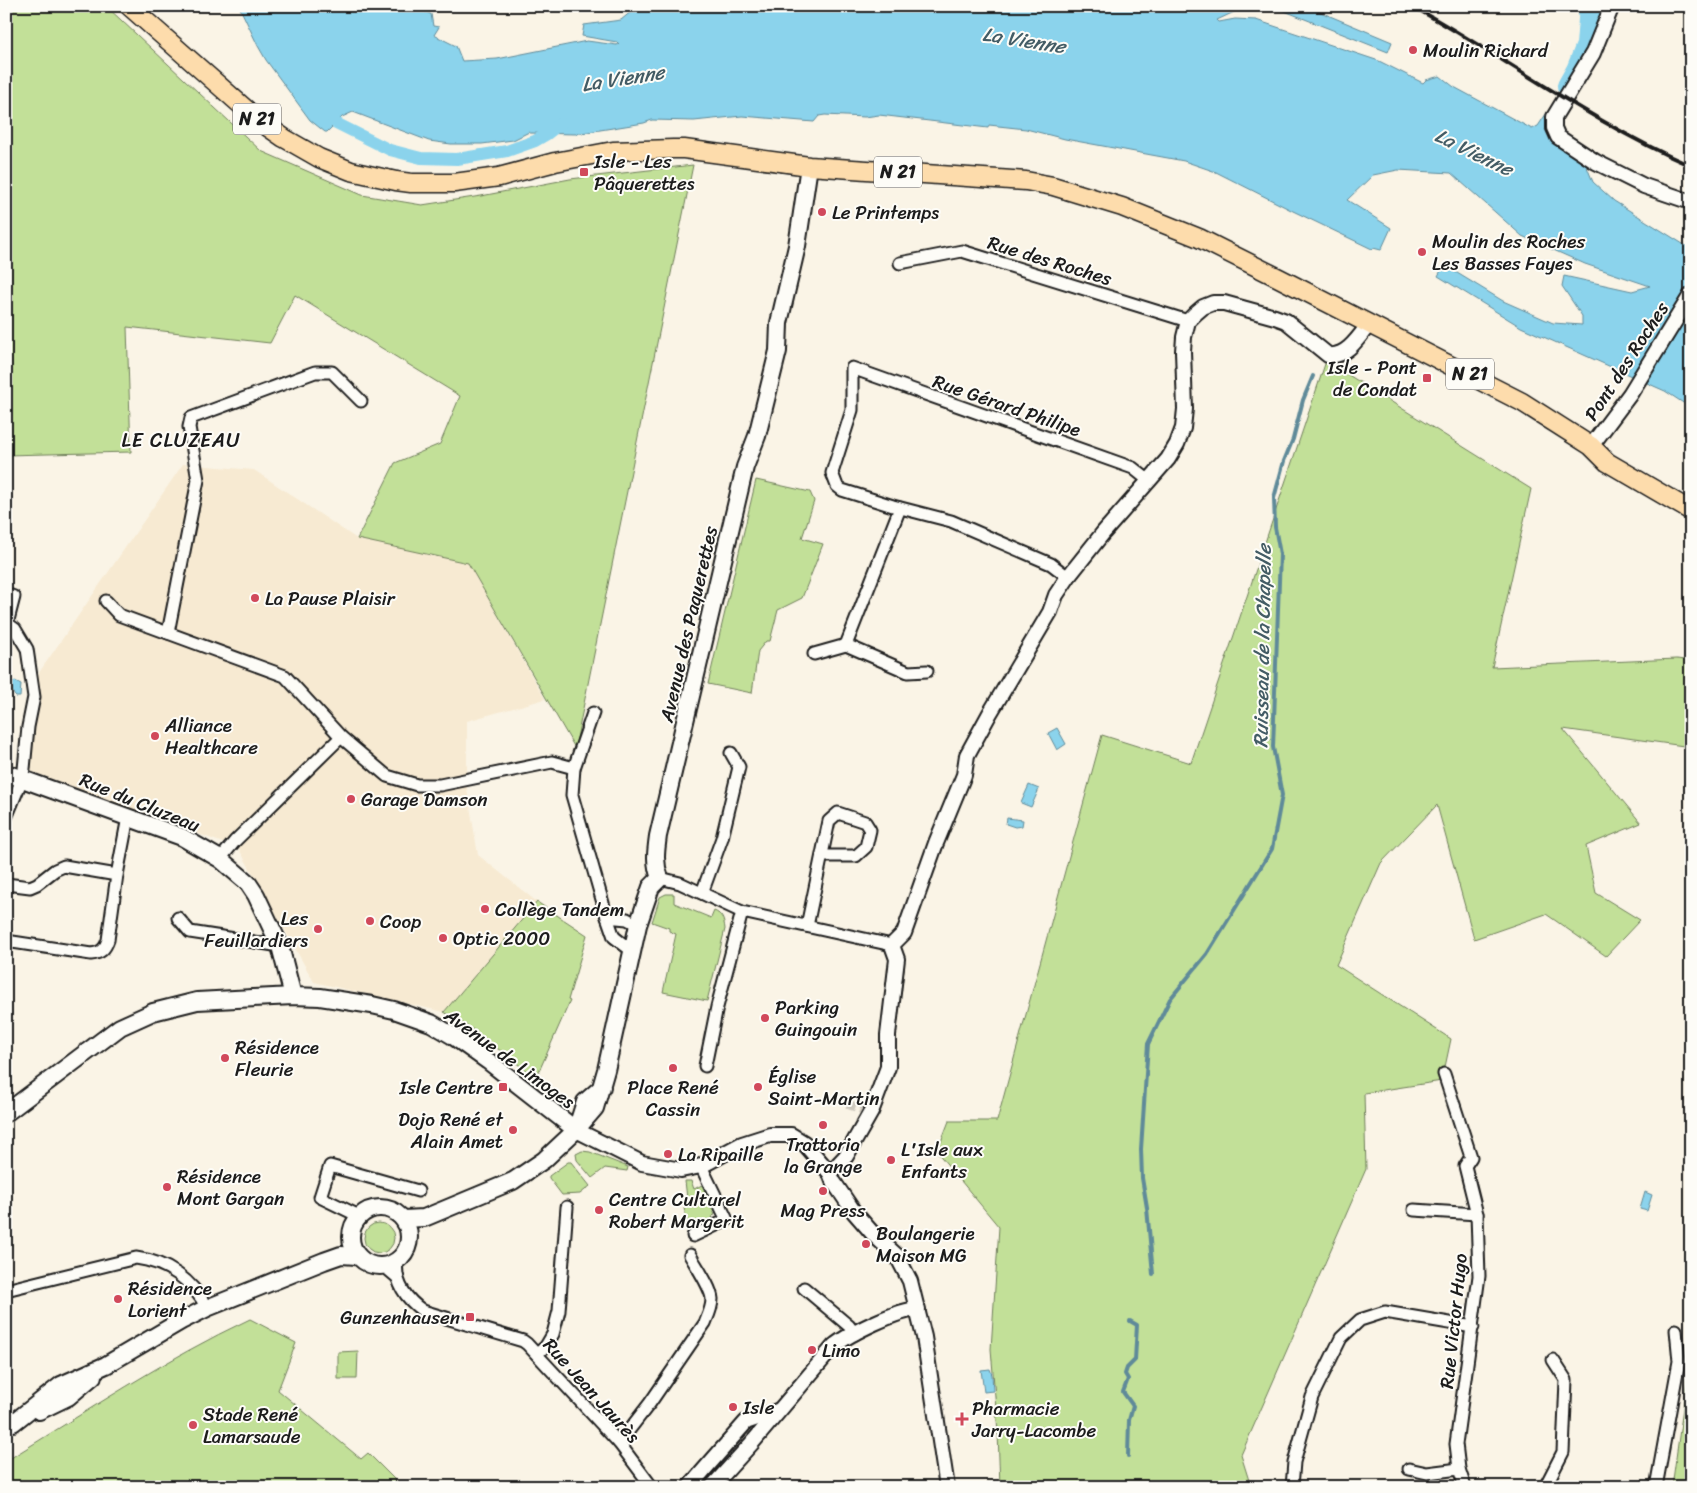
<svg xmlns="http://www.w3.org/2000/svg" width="1697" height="1493" font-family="Sriracha,sans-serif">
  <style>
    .built { fill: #f7ead2 }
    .green { fill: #c2e098; stroke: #6f7e5a }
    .water { fill: #8bd3ec; stroke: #5f8a99 }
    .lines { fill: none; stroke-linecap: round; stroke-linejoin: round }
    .stream { stroke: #5f8a99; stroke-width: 4 }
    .canal { stroke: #8bd3ec; stroke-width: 12 }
    .river { stroke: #8bd3ec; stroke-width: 22 }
    .pedestrian-tunnel { stroke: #cec9be; stroke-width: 9; stroke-dasharray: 9 4.5; stroke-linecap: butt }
    .minor-casing { stroke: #1c1c1c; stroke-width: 15 }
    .tertiary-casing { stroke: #1c1c1c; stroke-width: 18 }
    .secondary-casing { stroke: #1c1c1c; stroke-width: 20 }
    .primary-casing { stroke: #1c1c1c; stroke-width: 21 }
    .minor { stroke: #fdfcf7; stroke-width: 11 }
    .tertiary { stroke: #fdfcf7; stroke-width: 14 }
    .secondary { stroke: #fdfcf7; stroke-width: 16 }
    .primary { stroke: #fddcac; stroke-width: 18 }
    .rail { stroke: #1c1c1c; stroke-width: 4 }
    .poi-dot { fill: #d1495b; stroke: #fdfcf7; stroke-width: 2 }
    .labels { text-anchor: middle; stroke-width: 4; stroke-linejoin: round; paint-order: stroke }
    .shield { fill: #fdfcf7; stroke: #605f5e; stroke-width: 1 }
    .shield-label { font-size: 18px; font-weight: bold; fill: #1c1c1c }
    .poi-label { font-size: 19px; fill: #1c1c1c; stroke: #fdfcf7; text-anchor: start }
    .street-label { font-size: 19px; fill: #1c1c1c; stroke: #fdfcf7 }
    .water-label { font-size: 20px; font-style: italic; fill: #435c65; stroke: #fdfcf7 }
    .neighbourhood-label { font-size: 20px; letter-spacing: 1px; fill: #1c1c1c; stroke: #fdfcf7 }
  </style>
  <rect width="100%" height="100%" fill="#faf4e6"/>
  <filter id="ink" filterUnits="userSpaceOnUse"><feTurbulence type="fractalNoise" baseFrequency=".02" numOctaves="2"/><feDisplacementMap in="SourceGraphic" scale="10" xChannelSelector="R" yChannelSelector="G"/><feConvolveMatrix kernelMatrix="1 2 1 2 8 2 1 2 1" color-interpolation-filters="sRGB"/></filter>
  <g filter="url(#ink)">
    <polygon class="built" points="183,464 254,470 357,539 468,563 545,699 467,721 467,788 478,855 537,902 444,1012 314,982 239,849 30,771 36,677"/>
    <g class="green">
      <polygon points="6,6 106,6 261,151 362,195 422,205 481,196 570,179 693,165 575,748 468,563 357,539 395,463 440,444 460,396 295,295 270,343 127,327 131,452 6,455"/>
      <polygon points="1326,361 1531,489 1492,667 1677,659 1691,661 1691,747 1563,729 1641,823 1586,846 1596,893 1640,920 1606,956 1546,914 1474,939 1437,805 1381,863 1336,965 1451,1039 1442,1081 1364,1093 1366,1169 1241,1455 1251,1487 1000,1487 998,1432 991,1349 999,1227 937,1152 949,1121 997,1121 1102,735 1191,763"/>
      <polygon points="756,480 810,492 814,501 802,538 823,544 802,598 778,610 770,641 766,641 758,651 752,693 708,684"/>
      <path d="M666,894H674V903L711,918L714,911C722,914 724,920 725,929L707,1001L663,992L676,934L669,931V928L652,922L660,897Z"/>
      <polygon points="537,902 587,935 568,1000 570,1001 536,1078 472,1029 444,1012"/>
      <polygon points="582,1151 590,1152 628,1167 627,1171 605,1168 592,1178 577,1160 576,1154"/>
      <polygon points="568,1162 571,1162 590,1186 580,1194 562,1195 549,1178 549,1176"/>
      <polygon points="685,1181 691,1181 694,1189 702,1185 715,1215 712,1216 713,1220 688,1229 684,1208 688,1207"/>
      <circle cx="379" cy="1238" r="15"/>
      <path d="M250,1319L296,1343L278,1390L361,1459L368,1453L402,1487H6V1461C86,1412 165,1359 250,1319Z"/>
      <polygon points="1691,1350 1691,1487 1672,1487"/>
      <polygon points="358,1351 357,1379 338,1379 338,1352"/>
    </g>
    <g class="water">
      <polygon points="239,6 408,6 431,14 433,26 439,27 434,35 456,46 462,61 497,59 587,41 617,45 619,44 617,42 582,36 584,25 621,20 632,11 661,6 1247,6 1217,20 1219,22 1235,19 1256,20 1379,61 1423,83 1426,80 1440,76 1454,87 1532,129 1538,126 1548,111 1553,114 1545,130 1557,143 1585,162 1593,182 1614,201 1691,249 1691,408 1665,391 1521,327 1438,276 1444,265 1503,301 1553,323 1582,325 1582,316 1562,286 1564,276 1632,291 1650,286 1585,264 1522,236 1451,173 1398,170 1373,175 1347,200 1391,228 1381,250 1373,248 1372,249 1293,211 1216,172 1184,161 1065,139 1026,129 989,125 988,128 879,115 865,117 825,115 819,116 814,122 742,116 694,121 652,120 644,123 575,134 530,133 529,132 513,140 482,144 451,144 429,141 353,112 342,117 327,132 325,132 310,120 266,60 258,46"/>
      <polygon points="1272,6 1306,6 1392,42 1388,52"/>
      <path d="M15,681L21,684L20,697H16C13,695 11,688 12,683Z"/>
      <polygon points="1057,728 1066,744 1057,750 1048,733"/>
      <polygon points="1029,785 1039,789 1031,807 1021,803"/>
      <polygon points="1007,818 1023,820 1022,826 1015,827 1006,824"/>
      <polygon points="1645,1192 1652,1195 1647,1211 1640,1209"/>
      <polygon points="990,1369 992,1375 993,1391 984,1392 981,1370"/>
    </g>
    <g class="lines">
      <g class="stream">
        <polyline points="1153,1274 1147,1208 1142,1178 1141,1149 1148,1044 1170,999 1207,954 1272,849 1282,795 1273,747 1280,554 1275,527 1274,498 1284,461 1293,439 1303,400 1313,376"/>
        <polyline points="1128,1456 1129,1420 1133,1406 1123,1392 1128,1379 1125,1374 1127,1368 1135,1360 1137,1325 1130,1321"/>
      </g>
      <polyline class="canal" points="326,108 336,123 390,150 421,158 457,159 507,151 535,141 547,134 561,123"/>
      <polyline class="river" points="1568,86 1577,70 1587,45 1590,6"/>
      <polyline class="pedestrian-tunnel" points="847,1104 863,1110"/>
      <defs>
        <g id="minor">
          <polyline points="900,263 962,251 1188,321"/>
          <polyline points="1068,577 1051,564 951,521 893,506 842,490 837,486 832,473 852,410 852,368 1133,468 1148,480"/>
          <polyline points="6,594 14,597 6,628"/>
          <polyline points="106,601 119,615 285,676 341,737 387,776 417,785 440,785 552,762 574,768"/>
          <polyline points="168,633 198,480 189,427 191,418 315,372 332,372 361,401"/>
          <polyline points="846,645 908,672 927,671"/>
          <polyline points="814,654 846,645 900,508"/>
          <polyline points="593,713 574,768 572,795 607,917"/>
          <polyline points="6,818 20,784 24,769 28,727 34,697 27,649 15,629 8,624"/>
          <polyline points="220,859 235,841 341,737"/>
          <polyline points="660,878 680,883 742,912 892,945"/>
          <polyline points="6,884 30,887 37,884 55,870 64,866 117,875"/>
          <polyline points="702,893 722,838 739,767 731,753"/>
          <polyline points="178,918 190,932 280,946"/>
          <polyline points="807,926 829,821 838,813 865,822 870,830 866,847 856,856 822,856"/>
          <path d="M6,941L91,954C101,953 105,949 108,940L117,875L128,817"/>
          <polyline points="632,951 614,937 607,917 627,919 638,925"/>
          <polyline points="705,1066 717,1007 742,912"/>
          <polyline points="1444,1074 1471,1157 1465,1166 1477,1214 1479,1276 1456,1444 1459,1469 1465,1487"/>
          <polyline points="1414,1210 1477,1214"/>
          <polyline points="359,1216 320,1197 330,1166 418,1191"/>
          <polyline points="693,1236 727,1220 701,1166"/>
          <path d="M397,1261C394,1282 406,1299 423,1311L523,1341L527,1344L619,1443L652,1487"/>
          <polyline points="384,1266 397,1277"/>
          <polyline points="804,1288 849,1326 855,1334"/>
          <path d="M6,1290L136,1258C167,1262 192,1280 207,1308"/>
          <polyline points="537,1354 546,1346 553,1334 559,1311 567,1207"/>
          <path d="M619,1443L650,1403L705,1323C708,1316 712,1308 712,1299C711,1287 696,1266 690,1255"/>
          <polyline points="1409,1469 1427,1473 1459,1469"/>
          <polyline points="1292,1487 1294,1462 1312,1397 1341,1338 1360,1320 1385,1312 1473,1327"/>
          <polyline points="1545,1487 1563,1452 1566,1380 1553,1360"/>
          <polyline points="1656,1487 1679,1361 1676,1330"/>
        </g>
        <g id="tertiary">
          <polyline points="1612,6 1593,53 1554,117 1554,128 1558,137 1596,162 1644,186 1691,202"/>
          <polyline points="1591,446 1630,394 1691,295"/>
          <polyline points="576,1130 642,1163 681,1170 701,1166 742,1144 770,1135 791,1135 804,1143 830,1173 833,1181 854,1212 874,1235 897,1256 910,1281 924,1337 947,1487"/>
          <path d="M830,1173L846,1156L871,1112L888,1067V1035L897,959L892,945L904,933L936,843L964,775L967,755L990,713L1050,612L1056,595L1068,577L1103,533L1168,459L1177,444L1183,428L1185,409L1183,351L1184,337L1188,321L1196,313L1203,307L1213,303H1224L1275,317L1286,321L1328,355C1346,358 1359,337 1369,324"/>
          <polyline points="689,1487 746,1422 777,1411"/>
          <path d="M712,1487L752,1443L834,1346C850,1333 898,1310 918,1309"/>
        </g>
        <g id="secondary">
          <polyline points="6,773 182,837 220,859 248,883 256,895 280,946 293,996"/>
          <path d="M602,1087L585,1102L576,1130L595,1108L606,1070L638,925L651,887L660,878C654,863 656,851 658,836L745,467L757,436L778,351L779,323L797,246L809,166"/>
          <polyline points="6,1113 120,1027 153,1012 197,1001 293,996 320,997 372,1005 394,1010 431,1023 453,1036 488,1061 576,1130 544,1160 513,1181 424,1218 404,1219"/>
          <circle cx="380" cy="1237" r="29"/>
          <polyline points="39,1411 68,1397 93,1376"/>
          <polyline points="13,1423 61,1385 106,1365 181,1321 207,1308 324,1261 341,1255 357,1256"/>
        </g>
        <polyline id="primary" points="129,6 258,120 284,138 319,158 351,171 396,181 411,183 454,183 499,177 555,162 613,151 673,149 684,149 809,166 1026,181 1053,186 1122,207 1199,238 1279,278 1522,402 1591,446 1607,462 1691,511"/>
      </defs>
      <use href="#minor" class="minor-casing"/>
      <use href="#tertiary" class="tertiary-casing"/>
      <use href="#secondary" class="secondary-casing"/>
      <use href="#primary" class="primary-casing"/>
      <use href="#minor" class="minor"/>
      <use href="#tertiary" class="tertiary"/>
      <use href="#secondary" class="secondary"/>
      <use href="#primary" class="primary"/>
      <path class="rail" d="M1412,6C1506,58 1592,123 1691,166"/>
    </g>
  </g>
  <g class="poi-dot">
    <circle cx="1413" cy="50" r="5"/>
    <rect x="579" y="167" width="10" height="10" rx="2.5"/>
    <circle cx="822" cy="212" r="5"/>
    <circle cx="1422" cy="252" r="5"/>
    <rect x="1422" y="373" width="10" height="10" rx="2.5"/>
    <circle cx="255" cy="598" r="5"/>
    <circle cx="155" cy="736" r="5"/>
    <circle cx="351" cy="799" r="5"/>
    <circle cx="485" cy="909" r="5"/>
    <circle cx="370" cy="921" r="5"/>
    <circle cx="318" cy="929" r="5"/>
    <circle cx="443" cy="938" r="5"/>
    <circle cx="765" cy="1018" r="5"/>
    <circle cx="225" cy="1058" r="5"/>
    <circle cx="673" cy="1068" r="5"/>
    <rect x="498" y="1082" width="10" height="10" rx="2.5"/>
    <circle cx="758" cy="1087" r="5"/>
    <circle cx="823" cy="1125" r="5"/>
    <circle cx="513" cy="1130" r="5"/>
    <circle cx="668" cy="1154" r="5"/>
    <circle cx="891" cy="1160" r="5"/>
    <circle cx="167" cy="1187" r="5"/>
    <circle cx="823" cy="1191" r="5"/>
    <circle cx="599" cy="1210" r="5"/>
    <circle cx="866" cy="1244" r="5"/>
    <circle cx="118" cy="1299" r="5"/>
    <rect x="465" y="1312" width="10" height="10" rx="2.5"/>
    <circle cx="812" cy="1350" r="5"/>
    <circle cx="733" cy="1407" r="5"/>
    <path d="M959.5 1411.5h5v5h5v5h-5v5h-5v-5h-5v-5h5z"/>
    <circle cx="193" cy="1425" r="5"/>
  </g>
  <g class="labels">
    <g class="shield">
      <rect x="233" y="103.5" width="48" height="31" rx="4"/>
      <rect x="874" y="156.5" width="48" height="31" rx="4"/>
      <rect x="1446" y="358.5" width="48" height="31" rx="4"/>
    </g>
    <g class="shield-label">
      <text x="257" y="125">N 21</text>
      <text x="898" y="178">N 21</text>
      <text x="1470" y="380">N 21</text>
    </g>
    <g class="poi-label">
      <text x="1423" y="57">Moulin Richard</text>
      <text x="594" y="168">Isle - Les<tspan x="594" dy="22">Pâquerettes</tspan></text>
      <text x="832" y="219">Le Printemps</text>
      <text x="1432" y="248">Moulin des Roches<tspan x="1432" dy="22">Les Basses Fayes</tspan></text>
      <text x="1417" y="374" text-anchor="end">Isle - Pont<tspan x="1417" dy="22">de Condat</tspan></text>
      <text x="265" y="605">La Pause Plaisir</text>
      <text x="165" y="732">Alliance<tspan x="165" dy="22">Healthcare</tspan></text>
      <text x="361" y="806">Garage Damson</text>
      <text x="495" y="916">Collège Tandem</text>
      <text x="308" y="925" text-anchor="end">Les<tspan x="308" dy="22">Feuillardiers</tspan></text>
      <text x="380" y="928">Coop</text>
      <text x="453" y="945">Optic 2000</text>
      <text x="775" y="1014">Parking<tspan x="775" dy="22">Guingouin</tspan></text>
      <text x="235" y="1054">Résidence<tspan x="235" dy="22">Fleurie</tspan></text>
      <text x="768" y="1083">Église<tspan x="768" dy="22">Saint-Martin</tspan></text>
      <text x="493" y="1094" text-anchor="end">Isle Centre</text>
      <text x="673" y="1094" text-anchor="middle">Place René<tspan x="673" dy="22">Cassin</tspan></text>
      <text x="503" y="1126" text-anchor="end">Dojo René et<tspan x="503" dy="22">Alain Amet</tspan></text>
      <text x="823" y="1151" text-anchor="middle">Trattoria<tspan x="823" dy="22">la Grange</tspan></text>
      <text x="901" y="1156">L'Isle aux<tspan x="901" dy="22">Enfants</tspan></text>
      <text x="678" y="1161">La Ripaille</text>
      <text x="177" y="1183">Résidence<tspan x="177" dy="22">Mont Gargan</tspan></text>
      <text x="609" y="1206">Centre Culturel<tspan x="609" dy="22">Robert Margerit</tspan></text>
      <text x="823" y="1217" text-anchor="middle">Mag Press</text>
      <text x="876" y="1240">Boulangerie<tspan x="876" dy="22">Maison MG</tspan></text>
      <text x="128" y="1295">Résidence<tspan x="128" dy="22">Lorient</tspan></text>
      <text x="460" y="1324" text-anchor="end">Gunzenhausen</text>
      <text x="822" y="1357">Limo</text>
      <text x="743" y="1414">Isle</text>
      <text x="972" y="1415">Pharmacie<tspan x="972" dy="22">Jarry-Lacombe</tspan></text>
      <text x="203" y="1421">Stade René<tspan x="203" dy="22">Lamarsaude</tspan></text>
    </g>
    <g class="street-label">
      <text transform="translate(1050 260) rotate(17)" y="7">Rue des Roches</text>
      <text transform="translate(1626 361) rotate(-57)" y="7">Pont des Roches</text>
      <text transform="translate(1007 405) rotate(19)" y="7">Rue Gérard Philipe</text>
      <text transform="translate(688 624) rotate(-77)" y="7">Avenue des Paquerettes</text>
      <text transform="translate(140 802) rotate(22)" y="7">Rue du Cluzeau</text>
      <text transform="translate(510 1058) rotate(36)" y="7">Avenue de Limoges</text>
      <text transform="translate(1453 1321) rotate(-84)" y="7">Rue Victor Hugo</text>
      <text transform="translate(592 1390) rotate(48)" y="7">Rue Jean Jaurès</text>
    </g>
    <g class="water-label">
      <text transform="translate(1024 40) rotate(9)" y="7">La Vienne</text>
      <text transform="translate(623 78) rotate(-9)" y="7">La Vienne</text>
      <text transform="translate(1474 152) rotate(26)" y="7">La Vienne</text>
      <text transform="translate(1262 646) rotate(-89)" y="7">Ruisseau de la Chapelle</text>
    </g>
    <g class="neighbourhood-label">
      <text x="181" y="447">LE CLUZEAU</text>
    </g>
  </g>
  <rect width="1697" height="1493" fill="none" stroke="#fdfcf7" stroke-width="25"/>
  <rect x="12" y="12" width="1672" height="1468" fill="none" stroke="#1c1c1c" stroke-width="2" filter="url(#ink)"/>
</svg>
